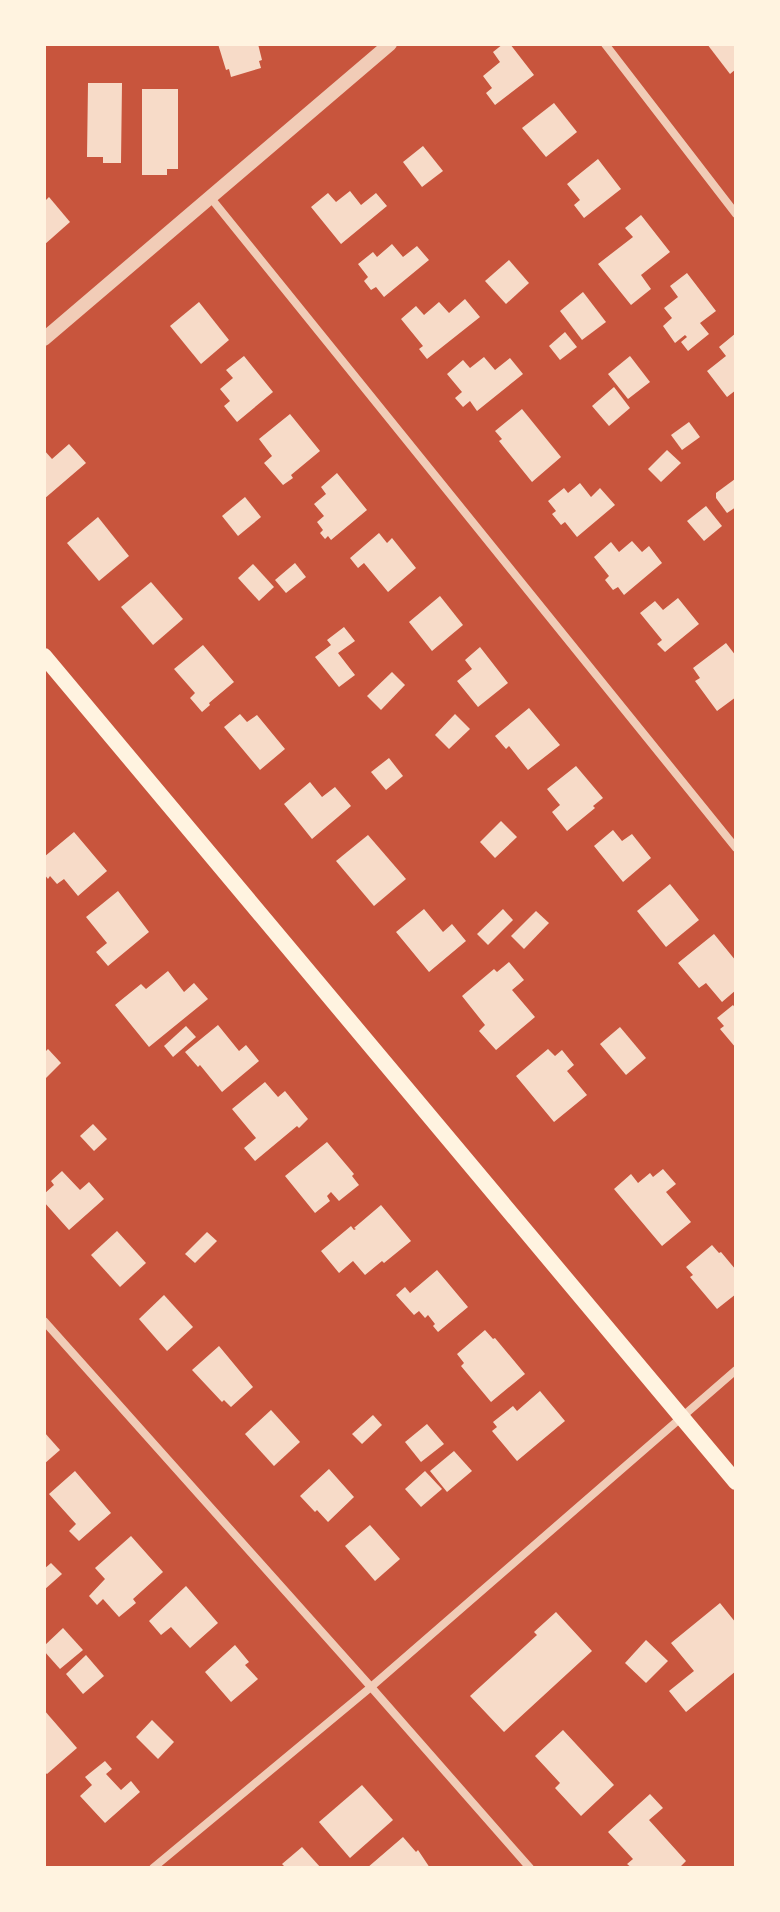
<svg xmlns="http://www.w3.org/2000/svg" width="780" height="1912" font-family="Rubik,sans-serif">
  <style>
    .building { fill: #f7dbc8 }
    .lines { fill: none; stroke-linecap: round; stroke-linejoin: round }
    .minor { stroke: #f1ccb7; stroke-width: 8 }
    .tertiary { stroke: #f1ccb7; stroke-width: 14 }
    .secondary { stroke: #fff3e0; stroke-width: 16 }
  </style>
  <rect width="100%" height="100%" fill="#c8553d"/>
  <g class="building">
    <polygon points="218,44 258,44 262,60 259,61 261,68 231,77 229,69 226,70"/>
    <polygon points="503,44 510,44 534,75 495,105 486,93 492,88 483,76 500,62 493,52"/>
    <polygon points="707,44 736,44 736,69 730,74"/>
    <polygon points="88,83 122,83 121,163 103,163 103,157 87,157"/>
    <polygon points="142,89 178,89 178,169 167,169 167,175 142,175"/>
    <polygon points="554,103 577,132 546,157 522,128"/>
    <polygon points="423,146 443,171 422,187 403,162"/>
    <polygon points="598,159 621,189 584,218 574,205 580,200 567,184"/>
    <polygon points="350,191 361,205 376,193 387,206 341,244 311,207 328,193 336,202"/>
    <polygon points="49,197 70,222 44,245 44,202"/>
    <polygon points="641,215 670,252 641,275 651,289 631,305 598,264 633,237 625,228"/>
    <polygon points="392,244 403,257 417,246 429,260 384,297 376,287 371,290 364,281 368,277 358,264 373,252 377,257"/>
    <polygon points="509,260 529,283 506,304 485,281"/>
    <polygon points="687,273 716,311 700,323 709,334 688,351 681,342 687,337 685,335 675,343 663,326 672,318 664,308 678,297 670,286"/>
    <polygon points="583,292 606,322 582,340 560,311"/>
    <polygon points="465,299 480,317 427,359 419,349 423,346 401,319 416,306 424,315 439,302 449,313"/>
    <polygon points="199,302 229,340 201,364 170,326"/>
    <polygon points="565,332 577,347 560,360 549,346"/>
    <polygon points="736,333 736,390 727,397 707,371 726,356 719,347"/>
    <polygon points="244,356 273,392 237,422 224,406 230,401 220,389 233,378 226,370"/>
    <polygon points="630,356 650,382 628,399 608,374"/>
    <polygon points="484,357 495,370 510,358 523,374 477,411 470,401 463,407 455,398 462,392 447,374 463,360 470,368"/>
    <polygon points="614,387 630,408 609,426 592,406"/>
    <polygon points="522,409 561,457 532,482 499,441 502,439 495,431"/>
    <polygon points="290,414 320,451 291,475 293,478 283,485 264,463 272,456 259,439"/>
    <polygon points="689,422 700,437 682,450 671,435"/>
    <polygon points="69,444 86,463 44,499 44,450 52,459"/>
    <polygon points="667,450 681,463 661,482 648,469"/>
    <polygon points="337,473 367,510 331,540 328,536 325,539 320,533 323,530 317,522 324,516 314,504 326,494 321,487"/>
    <polygon points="735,479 736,507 727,513 716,498 716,493"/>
    <polygon points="580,483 591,497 600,488 615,505 577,537 565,522 561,525 552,514 556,511 548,501 564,488 568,493"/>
    <polygon points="245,497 261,517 238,536 222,516"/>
    <polygon points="706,506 722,526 704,541 687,521"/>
    <polygon points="98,517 129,556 99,581 67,543"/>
    <polygon points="379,533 387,543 392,538 416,568 388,592 364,563 358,568 350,558"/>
    <polygon points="632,541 642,552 649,546 662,563 624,595 618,587 613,590 605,580 609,576 594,557 611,542 619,552"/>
    <polygon points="295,563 306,577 286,593 275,580"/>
    <polygon points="253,564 274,587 259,601 238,578"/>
    <polygon points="151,582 183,619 153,645 121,607"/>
    <polygon points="440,596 463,625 432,651 409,622"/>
    <polygon points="678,598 699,624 665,652 657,644 662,640 640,613 655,601 663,610"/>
    <polygon points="344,627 355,641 338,653 355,675 339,687 315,657 331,645 327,640"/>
    <polygon points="726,643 736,656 736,697 717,711 695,681 700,678 693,668"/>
    <polygon points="203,645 234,682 209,703 210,705 202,712 190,698 195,693 174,669"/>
    <polygon points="480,647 508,683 478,707 457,681 472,669 465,660"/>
    <polygon points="392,672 405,685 381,710 367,696"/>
    <polygon points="529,708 560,745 528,770 509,746 506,749 495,736"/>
    <polygon points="240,714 247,722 257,715 285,749 260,770 224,727"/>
    <polygon points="455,714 470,729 449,749 435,735"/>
    <polygon points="389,758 403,776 386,790 371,772"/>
    <polygon points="576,766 603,798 593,806 595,808 567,831 552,812 560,805 547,789"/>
    <polygon points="310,782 322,797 335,787 351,806 312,839 284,804"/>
    <polygon points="501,821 517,837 495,858 480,842"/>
    <polygon points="613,830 622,841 632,834 651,858 623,882 594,846"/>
    <polygon points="74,832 107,871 78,896 64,879 57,884 50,876 48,879 44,874 44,857"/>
    <polygon points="368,835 406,879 374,906 336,861"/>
    <polygon points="670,884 699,920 666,947 637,911"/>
    <polygon points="118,891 149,932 108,966 96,952 107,943 86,917"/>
    <polygon points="424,909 443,932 452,924 466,941 429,972 396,932"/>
    <polygon points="503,909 513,920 488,945 477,934"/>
    <polygon points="536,911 549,923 524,949 511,936"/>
    <polygon points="714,934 736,961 736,990 722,1002 706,983 699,988 678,963"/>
    <polygon points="509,962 524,980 512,990 535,1017 496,1050 479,1031 485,1025 462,996 494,969 497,972"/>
    <polygon points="168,971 184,992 194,983 208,999 149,1047 115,1005 141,984 146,989"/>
    <polygon points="733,1005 736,1009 736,1048 720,1029 724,1026 717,1018"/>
    <polygon points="218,1025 239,1051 246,1045 259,1061 222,1092 200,1065 198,1067 185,1052"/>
    <polygon points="186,1026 196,1037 173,1057 164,1046"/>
    <polygon points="620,1027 646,1058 626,1075 600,1044"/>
    <polygon points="48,1049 61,1063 44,1080 44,1053"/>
    <polygon points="548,1049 555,1056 562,1050 574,1065 567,1071 587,1095 554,1122 516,1076"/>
    <polygon points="265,1082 278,1097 285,1091 308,1119 299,1128 297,1126 255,1161 244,1148 256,1138 232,1109"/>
    <polygon points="93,1124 107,1139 94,1151 80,1136"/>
    <polygon points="327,1142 354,1174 352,1176 359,1185 339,1201 331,1192 327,1196 330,1201 315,1213 285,1176"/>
    <polygon points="663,1169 676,1184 666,1192 691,1222 662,1246 614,1189 631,1174 638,1183 650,1173 653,1177"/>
    <polygon points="62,1171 80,1190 89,1182 104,1199 69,1230 44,1202 44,1194 54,1185 51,1181"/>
    <polygon points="381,1205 411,1241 384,1263 382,1261 365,1275 353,1261 339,1273 321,1251 351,1226 354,1230 356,1229 354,1228"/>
    <polygon points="117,1231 146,1263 120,1287 91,1255"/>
    <polygon points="207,1232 217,1241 195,1263 185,1254"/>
    <polygon points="712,1245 719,1253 721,1252 736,1270 736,1294 717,1309 690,1277 693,1275 686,1267"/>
    <polygon points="437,1270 468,1307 438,1332 433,1326 435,1324 428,1315 425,1318 419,1311 414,1315 396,1295 405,1287 410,1293"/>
    <polygon points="164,1295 193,1327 167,1351 139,1319"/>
    <polygon points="485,1330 493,1339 495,1338 525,1374 491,1402 461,1366 464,1363 457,1354"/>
    <polygon points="219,1346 253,1387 231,1407 224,1400 222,1402 192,1370"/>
    <polygon points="540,1391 565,1421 517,1461 492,1431 497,1427 493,1422 513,1406 517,1411"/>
    <polygon points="271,1410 300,1442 274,1466 245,1434"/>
    <polygon points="373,1415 382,1425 362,1444 352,1434"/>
    <polygon points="427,1424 444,1444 421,1462 405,1442"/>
    <polygon points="44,1432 60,1450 44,1464"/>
    <polygon points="454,1451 472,1471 447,1492 430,1471"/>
    <polygon points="329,1469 354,1497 328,1522 317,1510 315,1512 300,1496"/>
    <polygon points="75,1471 111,1513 79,1541 69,1531 76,1524 49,1494"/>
    <polygon points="425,1471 442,1489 421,1507 405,1489"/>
    <polygon points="370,1525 400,1559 375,1581 345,1546"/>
    <polygon points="131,1536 163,1572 133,1599 136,1603 119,1617 103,1599 97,1605 89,1596 105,1579 95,1568"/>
    <polygon points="51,1563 62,1574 44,1590 44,1569"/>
    <polygon points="186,1586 218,1623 190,1648 171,1627 161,1635 149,1621"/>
    <polygon points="720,1603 736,1623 736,1671 686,1712 669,1691 694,1671 671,1643"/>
    <polygon points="556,1612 592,1651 504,1732 470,1696 537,1635 534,1632"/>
    <polygon points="63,1628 83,1650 60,1669 44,1651 44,1646"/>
    <polygon points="646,1640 668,1661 646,1683 625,1663"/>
    <polygon points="235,1645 249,1662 245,1665 258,1679 231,1702 205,1672"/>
    <polygon points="86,1655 104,1676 83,1694 66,1674"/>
    <polygon points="44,1710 77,1748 47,1774 44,1772"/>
    <polygon points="152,1720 174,1742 158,1759 136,1737"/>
    <polygon points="563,1730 614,1785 581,1816 555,1788 560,1783 535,1756"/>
    <polygon points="105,1761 112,1769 106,1774 121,1790 131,1781 140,1792 105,1823 80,1796 92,1785 85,1777"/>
    <polygon points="362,1785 393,1820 350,1858 319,1822"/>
    <polygon points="650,1794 663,1808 649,1820 686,1861 679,1868 632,1868 627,1864 633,1859 608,1832"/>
    <polygon points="403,1837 416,1852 418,1850 430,1868 367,1868"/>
    <polygon points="302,1847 321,1868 286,1868 282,1864"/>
  </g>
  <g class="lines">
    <g class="minor">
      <polyline points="605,44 736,214"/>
      <polyline points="210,197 736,848"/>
      <polyline points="44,1321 371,1687 530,1868"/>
      <polyline points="153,1868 371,1687 736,1370"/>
    </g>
    <polyline class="tertiary" points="44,339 390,44"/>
    <polyline class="secondary" points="44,656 736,1482"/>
  </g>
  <rect width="780" height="1912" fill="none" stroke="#fff3e0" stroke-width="92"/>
</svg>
